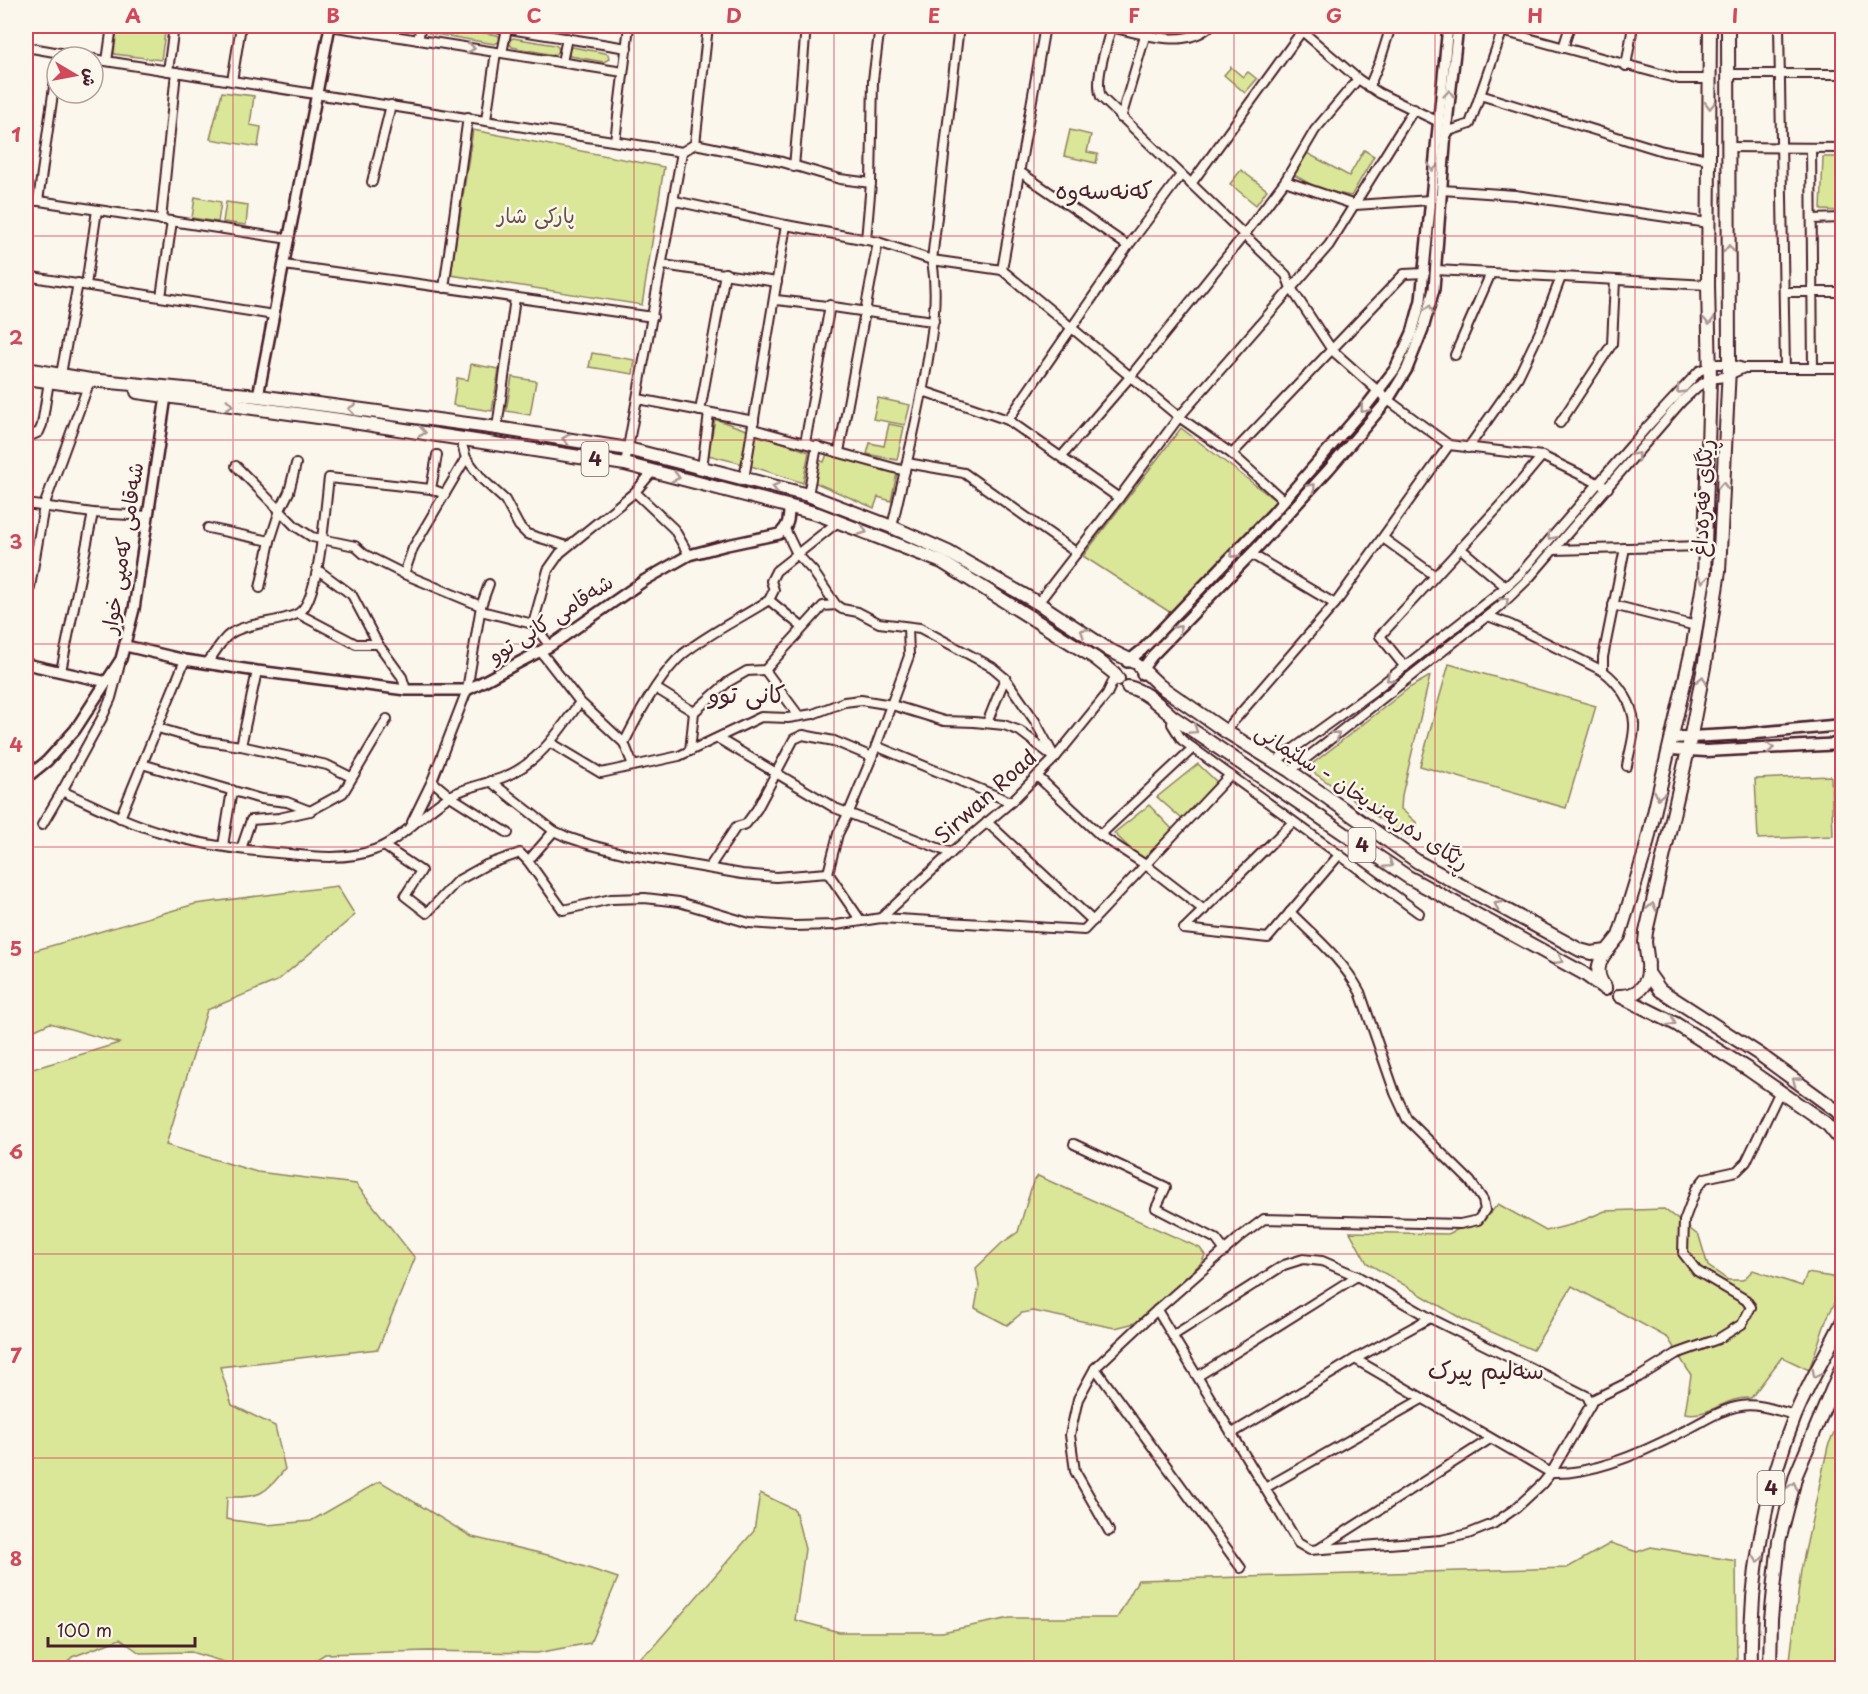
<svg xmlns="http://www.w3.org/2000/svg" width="1868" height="1694" font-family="'Playpen Sans','Playpen Sans Arabic',sans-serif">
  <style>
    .green { fill: #dae698; stroke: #928262; stroke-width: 1.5 }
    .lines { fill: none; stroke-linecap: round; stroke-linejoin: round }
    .minor-casing { stroke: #4a1f2b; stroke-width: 12 }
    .tertiary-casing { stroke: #4a1f2b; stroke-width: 14 }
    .secondary-casing { stroke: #4a1f2b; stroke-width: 15 }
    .primary-casing { stroke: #4a1f2b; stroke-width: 16 }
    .trunk-casing { stroke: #4a1f2b; stroke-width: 16 }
    .minor { stroke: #fbf7ec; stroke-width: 8 }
    .tertiary { stroke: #fbf7ec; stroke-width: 9 }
    .secondary { stroke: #fbf7ec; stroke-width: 10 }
    .primary { stroke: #fbf7ec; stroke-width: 12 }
    .trunk { stroke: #fbf7ec; stroke-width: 12 }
    .oneway { stroke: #ab9695 }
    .grid { fill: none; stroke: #d1495b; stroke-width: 1.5; stroke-opacity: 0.55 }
    .labels { text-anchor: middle; stroke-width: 5; stroke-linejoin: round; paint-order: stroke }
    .shield { fill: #fbf7ec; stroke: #7f6065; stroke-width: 1.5 }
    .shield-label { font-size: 20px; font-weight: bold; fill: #4a1f2b }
    .park-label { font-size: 21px; fill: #6e5146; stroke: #fbf7ec }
    .street-label { font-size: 21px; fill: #4a1f2b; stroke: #fbf7ec }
    .quarter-label { font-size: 24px; fill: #4a1f2b; stroke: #fbf7ec }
    .neatline { fill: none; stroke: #d1495b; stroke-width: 2 }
    .grid-label { font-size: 20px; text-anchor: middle; font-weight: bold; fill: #d1495b }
  </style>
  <rect width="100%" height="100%" fill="#fbf7ec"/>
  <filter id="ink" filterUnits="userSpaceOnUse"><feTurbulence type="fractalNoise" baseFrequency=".0167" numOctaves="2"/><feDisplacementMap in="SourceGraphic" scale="12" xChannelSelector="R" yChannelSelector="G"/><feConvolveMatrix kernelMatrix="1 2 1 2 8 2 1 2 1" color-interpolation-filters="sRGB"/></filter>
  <g filter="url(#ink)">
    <g class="green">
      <polygon points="117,26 166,26 161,60 114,54"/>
      <polygon points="426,26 442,26 497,35 499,36 500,41 495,44 429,33 425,30"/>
      <polygon points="513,38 555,45 558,47 559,51 554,55 512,47 508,41"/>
      <polygon points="572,47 605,53 608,54 609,59 604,62 570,56 567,52 568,49"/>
      <polygon points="1231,67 1243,77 1248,72 1257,79 1245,93 1224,75"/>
      <polygon points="222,92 254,96 250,125 261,127 258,147 210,139"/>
      <polygon points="473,130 664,167 642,305 451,275"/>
      <polygon points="1070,130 1091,135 1087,152 1098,154 1096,163 1064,156"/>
      <polygon points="1364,150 1374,156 1351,196 1319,189 1294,175 1307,153 1349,176"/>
      <polygon points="1823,157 1842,157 1842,211 1821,210"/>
      <polygon points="1241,170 1267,190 1256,205 1230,184"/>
      <polygon points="195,197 221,202 218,222 192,218"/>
      <polygon points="226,202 248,205 246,225 223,222"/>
      <polygon points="592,353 635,360 633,374 589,367"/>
      <polygon points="471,364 499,369 492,411 453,405 457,378 468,380"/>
      <polygon points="512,377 536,381 530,415 506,411"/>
      <polygon points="878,398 910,405 905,425 873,419"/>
      <polygon points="715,419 809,452 803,483 751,466 708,455"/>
      <polygon points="889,424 904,427 897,460 867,454 870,443 884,446"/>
      <polygon points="1181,428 1276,501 1171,613 1083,556"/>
      <polygon points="827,454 897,473 891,501 878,497 874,508 814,482 819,460 824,462"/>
      <polygon points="1449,664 1596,706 1566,808 1420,766"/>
      <polygon points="1430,676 1402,795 1401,809 1417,823 1409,839 1307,768 1409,688"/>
      <polygon points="1198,764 1217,782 1182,819 1157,797"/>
      <polygon points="1831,776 1833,836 1758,839 1755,779"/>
      <polygon points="1149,805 1173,830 1143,861 1114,833"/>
      <path d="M337,886L355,915L277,981L207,1010L166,1145L257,1172L356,1184L415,1258L378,1349L220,1367L232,1405L275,1426L285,1469C265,1494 260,1498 227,1497L226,1519L267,1525L311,1521L380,1481L472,1537L552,1556L618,1578L590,1643L537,1653L428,1651L325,1654L303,1668H244L191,1652L140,1653L120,1639L72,1657L63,1668H26V1223L28,1222L26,1218V1071L119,1043L50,1023L26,1034V953L195,904Z"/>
      <polygon points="1038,1176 1200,1248 1205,1255 1202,1262 1139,1322 1115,1328 1033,1311 1022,1313 1007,1325 975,1308 979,1286 976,1268 1002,1243 1018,1232 1033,1182"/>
      <path d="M1498,1204L1546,1231L1574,1224L1605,1211L1664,1209L1699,1236L1708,1266L1728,1280H1743L1753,1270L1802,1286L1807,1273L1832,1277L1841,1291L1827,1318L1809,1370L1782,1357L1751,1398C1725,1396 1711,1418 1685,1413L1691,1375L1668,1338L1572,1286L1533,1350L1462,1319L1367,1263L1350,1232L1448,1234L1489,1215Z"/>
      <polygon points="1842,1414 1842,1668 1789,1668 1801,1570 1828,1446"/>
      <polygon points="760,1493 795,1510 805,1549 795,1620 839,1632 942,1632 1010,1618 1117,1618 1138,1580 1567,1568 1611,1543 1637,1552 1651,1547 1736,1561 1737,1668 625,1668 652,1648 754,1531"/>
    </g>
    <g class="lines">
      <defs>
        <g id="minor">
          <polyline points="330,26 623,72"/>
          <polyline points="490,26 627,48"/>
          <polyline points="785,26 805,29"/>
          <path d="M1106,26C1138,32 1183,51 1210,26"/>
          <polyline points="1779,26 1785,368"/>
          <path d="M1111,27C1107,46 1094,79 1101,97L1286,275L1291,288L1332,350L1388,400L1449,445L1542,456L1608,488"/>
          <polyline points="1302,31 1358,79 1379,93 1437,121"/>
          <polyline points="1502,31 1679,79 1710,79"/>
          <polyline points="418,40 421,26"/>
          <polyline points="26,47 83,57"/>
          <polyline points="1563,48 1570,26"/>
          <polyline points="502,53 507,28"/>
          <polyline points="93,59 682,152"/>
          <polyline points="107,61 112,26"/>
          <polyline points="562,62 567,38"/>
          <polyline points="1626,66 1633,26"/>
          <polyline points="168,71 174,26"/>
          <polyline points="1728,74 1842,74"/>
          <polyline points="232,81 241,26"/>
          <polyline points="1369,87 1380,61 1391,26"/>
          <polyline points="1480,95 1663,151 1709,159"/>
          <polyline points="1121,118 1148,26"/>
          <polyline points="486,120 496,52"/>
          <polyline points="1446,132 1470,124 1504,26"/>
          <polyline points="615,141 629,26"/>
          <polyline points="695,144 782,162 840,179 871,183"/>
          <polyline points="1728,147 1842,148"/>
          <polyline points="1811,148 1813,368"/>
          <polyline points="794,167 806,26"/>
          <polyline points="1020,172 1128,246"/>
          <polyline points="1285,181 1355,205 1431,200"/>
          <polyline points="372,182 391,105"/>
          <polyline points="1191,184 1302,31 1303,26"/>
          <polyline points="1442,190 1515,195 1708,223"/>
          <polyline points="26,199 289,239"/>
          <polyline points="38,201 57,65"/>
          <polyline points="675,201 786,225 878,242 932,260 1002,270 1179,417 1232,454 1284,501"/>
          <polyline points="1812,219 1842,218"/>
          <polyline points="161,220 176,72"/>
          <polyline points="866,240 871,183 873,80 880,26"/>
          <polyline points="284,265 653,317"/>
          <polyline points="663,265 777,282"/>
          <polyline points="1002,270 1045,26"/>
          <polyline points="1436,270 1708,285"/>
          <polyline points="26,276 274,315"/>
          <polyline points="86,285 97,210"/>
          <polyline points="444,288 468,117"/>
          <polyline points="1784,292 1842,292"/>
          <polyline points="161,297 172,221"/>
          <path d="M775,300C829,305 881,315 934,321"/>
          <polyline points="1455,355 1491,273"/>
          <polyline points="61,374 78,283"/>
          <polyline points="923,391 1008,420 1119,498"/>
          <polyline points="638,399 754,421"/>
          <polyline points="700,411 725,273"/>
          <polyline points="1008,420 1128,246 1181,175"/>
          <polyline points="1560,423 1612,344 1615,280"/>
          <polyline points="497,428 515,298"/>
          <polyline points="753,429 905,471"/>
          <polyline points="26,438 39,432 42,425 49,381"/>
          <polyline points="460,438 466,458 482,479 505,500 519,526 527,534 567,546"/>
          <polyline points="805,443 830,305"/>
          <polyline points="1468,448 1518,377 1542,327 1561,277"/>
          <polyline points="839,452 878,242"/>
          <polyline points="1232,454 1404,274 1425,273"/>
          <polyline points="1061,457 1130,377 1244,235 1285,181 1315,130 1358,79"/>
          <polyline points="907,463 964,473 1077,553"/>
          <polyline points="625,464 682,152 695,144 708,26"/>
          <polyline points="236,466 295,526 312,537 355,546 364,554 404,574 481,606"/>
          <polyline points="702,468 709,413"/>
          <polyline points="744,479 786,225"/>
          <polyline points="431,489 437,455"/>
          <polyline points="635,492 674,529 689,555"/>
          <polyline points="808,495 817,446"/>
          <polyline points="26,504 93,513 148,516"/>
          <path d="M892,527C904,473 918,419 927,365C933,329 938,295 932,260L959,26"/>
          <polyline points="208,528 270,541"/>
          <polyline points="785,529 797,554 813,571 836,605 842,609 858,612 879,623 920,628 992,667 1005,678 1035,721 1053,754"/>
          <polyline points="1383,538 1434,575"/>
          <polyline points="1460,548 1506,587"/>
          <polyline points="1553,550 1704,546"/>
          <polyline points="1251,554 1335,604"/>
          <polyline points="318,570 352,595 378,644 402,677 406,690"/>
          <polyline points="404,574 413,548 466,458"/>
          <polyline points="260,588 270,541 280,510 289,492 296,464"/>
          <polyline points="769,600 802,627"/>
          <polyline points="1038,603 1119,498 1179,417 1329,245 1414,109"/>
          <polyline points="1613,605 1696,626"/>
          <polyline points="26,610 44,506 88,386"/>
          <polyline points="481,611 533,624 550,646"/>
          <polyline points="299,614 356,644 378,644"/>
          <path d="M1488,616L1511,625L1603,671C1618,682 1633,703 1634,723C1635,736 1629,753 1627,766"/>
          <polyline points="533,624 548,570 560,553 635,492 653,471"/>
          <polyline points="541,652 580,702 624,743 633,765"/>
          <path d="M207,663C214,655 221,640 230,634C246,622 288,622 300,612C320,597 325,506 329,478L431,489L445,494"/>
          <polyline points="1405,667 1380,636 1506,499 1542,456"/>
          <polyline points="765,670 799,716"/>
          <polyline points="61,671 93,513"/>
          <polyline points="1603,671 1603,657 1625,548"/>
          <polyline points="657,689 694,712"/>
          <polyline points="1173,717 1172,724 1182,740 1419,913"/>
          <polyline points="987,723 1005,678"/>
          <polyline points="158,728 199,740 241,746 327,765 351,777"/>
          <polyline points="1225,731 1335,604 1449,445"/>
          <polyline points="719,739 835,808 951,853"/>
          <polyline points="551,743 601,773 679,756 761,717 788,718 813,714 844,702 861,700 892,705 944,721 974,722 1004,725 1020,731 1055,758"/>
          <path d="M624,743C637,717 661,673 683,654C709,633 741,618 769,600L774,590L771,581L776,571L839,521"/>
          <polyline points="241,746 257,671"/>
          <polyline points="876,746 1011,802"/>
          <polyline points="690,751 694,712 728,682 747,671 765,670 823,606 836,605"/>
          <polyline points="1275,762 1371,693 1506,587 1520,574 1647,427 1699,371 1715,364 1729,364 1744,368 1842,368"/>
          <polyline points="142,764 261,799 287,802 310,811"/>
          <polyline points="1290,771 1500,606 1529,578 1682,401 1697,387 1710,379 1724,377 1744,368"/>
          <polyline points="1037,776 1100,835 1147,866 1204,910"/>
          <polyline points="432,781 450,796 508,833"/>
          <polyline points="490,781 554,831 567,837 591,845 626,854 742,874 776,877 828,873 861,921"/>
          <polyline points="62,791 102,718 111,698 120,664"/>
          <polyline points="120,818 185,660"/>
          <polyline points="412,822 432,781 467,690 481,606 489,584"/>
          <polyline points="987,822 1093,921"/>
          <path d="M42,825L62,791C95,806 128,823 163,833C203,846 247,851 289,854C317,857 347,860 374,850C401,841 426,809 452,795C468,786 487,784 504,777C539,763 559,731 580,702"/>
          <polyline points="1100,835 1193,748"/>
          <polyline points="223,846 232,790"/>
          <polyline points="384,846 421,871 405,896 427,913 457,881 486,865 520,853 528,861 563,910 611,899 645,898 679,902 749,923 794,926 836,925 881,918 1084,930 1230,775"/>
          <polyline points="241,849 251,820 279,818 310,811 343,793 387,719"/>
          <polyline points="528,861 554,831"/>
          <polyline points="709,868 736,827 746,824 757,809 794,739 803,735 834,741 872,757"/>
          <polyline points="828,873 838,834 849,812 872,757 909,656 908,627"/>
          <polyline points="881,918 951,853 1011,802 1055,758 1107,694 1116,675"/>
          <polyline points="1184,929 1268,938 1339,855"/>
          <polyline points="1184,929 1293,822"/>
          <polyline points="1074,1144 1166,1187 1156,1208 1216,1239 1225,1251"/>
          <polyline points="1157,1310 1298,1543 1310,1550 1441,1540 1468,1534 1493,1524 1516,1508 1542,1484 1551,1473 1591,1404 1587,1396 1430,1318 1357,1276 1322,1261 1303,1259 1284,1265 1174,1335"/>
          <path d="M1355,1359L1551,1473C1592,1475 1646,1451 1682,1432C1701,1423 1720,1409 1741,1406C1759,1403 1778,1411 1795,1415"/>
          <polyline points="1095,1368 1241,1568"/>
          <polyline points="1198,1376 1357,1276"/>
          <polyline points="1590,1401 1639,1377 1676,1354 1718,1339 1742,1324 1751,1307 1746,1300 1697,1271 1683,1253 1684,1221 1696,1189 1705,1178 1737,1171 1746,1162 1780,1091"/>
          <polyline points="1231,1434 1355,1359 1430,1318"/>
          <polyline points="1265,1488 1422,1399"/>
          <path d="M1109,1531L1075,1471L1070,1435L1078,1399L1095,1368L1157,1310L1240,1237L1264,1219L1460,1224L1478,1220L1485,1210L1483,1200L1470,1181L1407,1119L1395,1093L1360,992C1343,960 1315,937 1290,912"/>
          <polyline points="1320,1548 1490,1439"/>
        </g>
        <g id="tertiary">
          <polyline points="258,396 330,26"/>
          <path d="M126,646L185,660L257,671L406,690H467L550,646L645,580L689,555L727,545L779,534C789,526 789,518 789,506"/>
          <polyline points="1127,662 1142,650 1273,513 1368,404 1395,369 1412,333 1421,300 1448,26"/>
          <polyline points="26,664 107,682"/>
          <polyline points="1142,674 1144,667 1152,656 1255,550 1329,469 1388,400 1407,369 1423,329 1434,289 1446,132 1458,26"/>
          <polyline points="26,778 47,761 75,730 121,659 134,609 167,390"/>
        </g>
        <g id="secondary">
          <polyline points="1672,738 1746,734 1842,725"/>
          <polyline points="1670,749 1706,751 1842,744"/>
        </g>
        <g id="primary">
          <polyline points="1607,951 1619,936 1645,852 1693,645 1704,578 1710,379 1708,285 1710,26"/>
          <polyline points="1648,964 1645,942 1646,932 1688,750 1705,662 1719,571 1729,368 1728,26"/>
        </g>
        <g id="trunk">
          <polyline points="26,369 90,380 258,396 497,428 628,449 808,495 892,527 948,552 1038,603 1109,650 1134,662"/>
          <polyline points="26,378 84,386"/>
          <polyline points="137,392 340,420 625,464 818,514 942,562 1095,658 1114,673 1118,679"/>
          <polyline points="1140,667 1160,686 1225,731 1290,771 1418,862 1580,950 1591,953 1607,951"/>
          <path d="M1128,687C1146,691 1159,705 1173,717L1408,877L1583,973L1605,989"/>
          <polyline points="1648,973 1660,990 1759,1054 1837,1111 1842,1117"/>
          <path d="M1605,987C1595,975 1597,963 1607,951"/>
          <polyline points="1620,996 1676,1024 1749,1070 1828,1125 1842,1142"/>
          <path d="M1620,996C1636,996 1649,986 1648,968"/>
          <path d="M1751,1668C1749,1584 1763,1495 1795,1416C1808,1384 1827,1353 1842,1322"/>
          <polyline points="1770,1668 1771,1619 1779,1541 1796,1475 1842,1366"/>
        </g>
      </defs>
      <use href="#minor" class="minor-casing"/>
      <use href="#tertiary" class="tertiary-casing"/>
      <use href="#secondary" class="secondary-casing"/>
      <use href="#primary" class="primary-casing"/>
      <use href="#trunk" class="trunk-casing"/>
      <use href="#minor" class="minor"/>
      <use href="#tertiary" class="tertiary"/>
      <use href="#secondary" class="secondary"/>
      <use href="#primary" class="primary"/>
      <use href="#trunk" class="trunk"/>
    </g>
    <defs><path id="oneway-chevron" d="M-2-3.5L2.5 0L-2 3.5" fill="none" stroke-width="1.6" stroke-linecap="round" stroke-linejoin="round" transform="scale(1.5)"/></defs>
    <g class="oneway">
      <use href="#oneway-chevron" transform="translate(471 48) rotate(9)"/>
      <use href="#oneway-chevron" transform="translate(1449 94) rotate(-85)"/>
      <use href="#oneway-chevron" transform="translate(1710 105) rotate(91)"/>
      <use href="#oneway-chevron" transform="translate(1433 167) rotate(95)"/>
      <use href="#oneway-chevron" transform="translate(1729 249) rotate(-90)"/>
      <use href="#oneway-chevron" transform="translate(1429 309) rotate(-75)"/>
      <use href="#oneway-chevron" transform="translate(1709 321) rotate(88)"/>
      <use href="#oneway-chevron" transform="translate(1680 390) rotate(134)"/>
      <use href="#oneway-chevron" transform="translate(229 405) rotate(8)"/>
      <use href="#oneway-chevron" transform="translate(352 409) rotate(-172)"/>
      <use href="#oneway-chevron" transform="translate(1364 409) rotate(130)"/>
      <use href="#oneway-chevron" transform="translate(422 432) rotate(9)"/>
      <use href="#oneway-chevron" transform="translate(566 439) rotate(-171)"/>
      <use href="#oneway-chevron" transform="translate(1636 456) rotate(-49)"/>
      <use href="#oneway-chevron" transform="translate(676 477) rotate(15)"/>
      <use href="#oneway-chevron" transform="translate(1723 486) rotate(-87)"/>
      <use href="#oneway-chevron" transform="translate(776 487) rotate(-165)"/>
      <use href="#oneway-chevron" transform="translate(1312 487) rotate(-48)"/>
      <use href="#oneway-chevron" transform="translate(863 531) rotate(22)"/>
      <use href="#oneway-chevron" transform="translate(1551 536) rotate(130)"/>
      <use href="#oneway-chevron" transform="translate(1234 554) rotate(134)"/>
      <use href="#oneway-chevron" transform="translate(1703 579) rotate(96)"/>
      <use href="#oneway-chevron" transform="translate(1505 601) rotate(-44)"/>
      <use href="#oneway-chevron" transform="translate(1178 629) rotate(-46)"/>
      <use href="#oneway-chevron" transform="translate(1084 632) rotate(-147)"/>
      <use href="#oneway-chevron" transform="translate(1390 678) rotate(142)"/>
      <use href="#oneway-chevron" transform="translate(1702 680) rotate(-79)"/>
      <use href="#oneway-chevron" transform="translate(1194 730) rotate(34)"/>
      <use href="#oneway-chevron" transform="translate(1336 735) rotate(-38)"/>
      <use href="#oneway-chevron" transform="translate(1770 748) rotate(-4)"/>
      <use href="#oneway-chevron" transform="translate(1659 795) rotate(103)"/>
      <use href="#oneway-chevron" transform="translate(1389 864) rotate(34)"/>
      <use href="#oneway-chevron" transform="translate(1498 905) rotate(-152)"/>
      <use href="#oneway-chevron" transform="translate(1652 907) rotate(-77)"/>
      <use href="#oneway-chevron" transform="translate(1559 960) rotate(29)"/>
      <use href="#oneway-chevron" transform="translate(1672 1022) rotate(29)"/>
      <use href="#oneway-chevron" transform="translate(1796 1081) rotate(-144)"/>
      <use href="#oneway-chevron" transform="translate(1816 1374) rotate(117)"/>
      <use href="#oneway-chevron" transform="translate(1793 1486) rotate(-76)"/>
      <use href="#oneway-chevron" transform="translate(1758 1559) rotate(97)"/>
    </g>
  </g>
  <path class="grid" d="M233,26V1668M433,26V1668M634,26V1668M834,26V1668M1034,26V1668M1234,26V1668M1435,26V1668M1635,26V1668M26,236H1842M26,440H1842M26,644H1842M26,847H1842M26,1050H1842M26,1254H1842M26,1458H1842"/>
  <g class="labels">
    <g class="shield">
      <rect x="581.5" y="442" width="27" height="34" rx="4.5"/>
      <rect x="1348.5" y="828" width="27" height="34" rx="4.5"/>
      <rect x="1757.5" y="1471" width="27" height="34" rx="4.5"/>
    </g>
    <g class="shield-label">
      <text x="595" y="466">4</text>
      <text x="1362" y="852">4</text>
      <text x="1771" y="1495">4</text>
    </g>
    <g class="park-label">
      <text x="536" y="223">پاركى شار</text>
    </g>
    <g class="street-label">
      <text transform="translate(1703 498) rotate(-87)" y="7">ڕێگای قەرەداغ</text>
      <text transform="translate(123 548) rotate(-81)" y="7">شەقامی کەمپی خوار</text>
      <text transform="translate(551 619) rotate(-33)" y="7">شەقامی کانی توو</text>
      <text transform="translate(986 797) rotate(-42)" y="7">Sirwan Road</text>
      <text transform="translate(1362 797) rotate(33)" y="7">ڕێگای دەربەندیخان - سلێمانی</text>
    </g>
    <g class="quarter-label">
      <text x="1104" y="199">کەنەسەوە</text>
      <text x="747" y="703">کانی توو</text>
      <text x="1486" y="1379">سەلیم پیرک</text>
    </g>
  </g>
  <rect width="1868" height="1694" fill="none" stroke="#fbf7ec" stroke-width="66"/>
  <g transform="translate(75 75) rotate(100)"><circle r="28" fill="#fbf7ec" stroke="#b4a19f" stroke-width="1.5"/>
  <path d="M0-4.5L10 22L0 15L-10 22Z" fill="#d1495b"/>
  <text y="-9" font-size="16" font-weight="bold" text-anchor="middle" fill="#4a1f2b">ش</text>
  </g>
  <path d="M48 1637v9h147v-9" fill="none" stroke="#4a1f2b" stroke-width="3"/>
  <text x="57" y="1637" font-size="18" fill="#4a1f2b" stroke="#fbf7ec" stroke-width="4.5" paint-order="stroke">100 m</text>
  <rect x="33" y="33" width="1802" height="1628" class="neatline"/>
  <g class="grid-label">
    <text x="133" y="23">A</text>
    <text x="333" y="23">B</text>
    <text x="534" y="23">C</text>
    <text x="734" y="23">D</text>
    <text x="934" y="23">E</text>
    <text x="1134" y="23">F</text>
    <text x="1334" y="23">G</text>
    <text x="1535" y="23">H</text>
    <text x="1735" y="23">I</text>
    <text x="16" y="142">1</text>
    <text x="16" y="345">2</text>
    <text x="16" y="549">3</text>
    <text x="16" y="752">4</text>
    <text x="16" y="956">5</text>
    <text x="16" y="1159">6</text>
    <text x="16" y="1363">7</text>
    <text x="16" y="1566">8</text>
  </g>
</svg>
